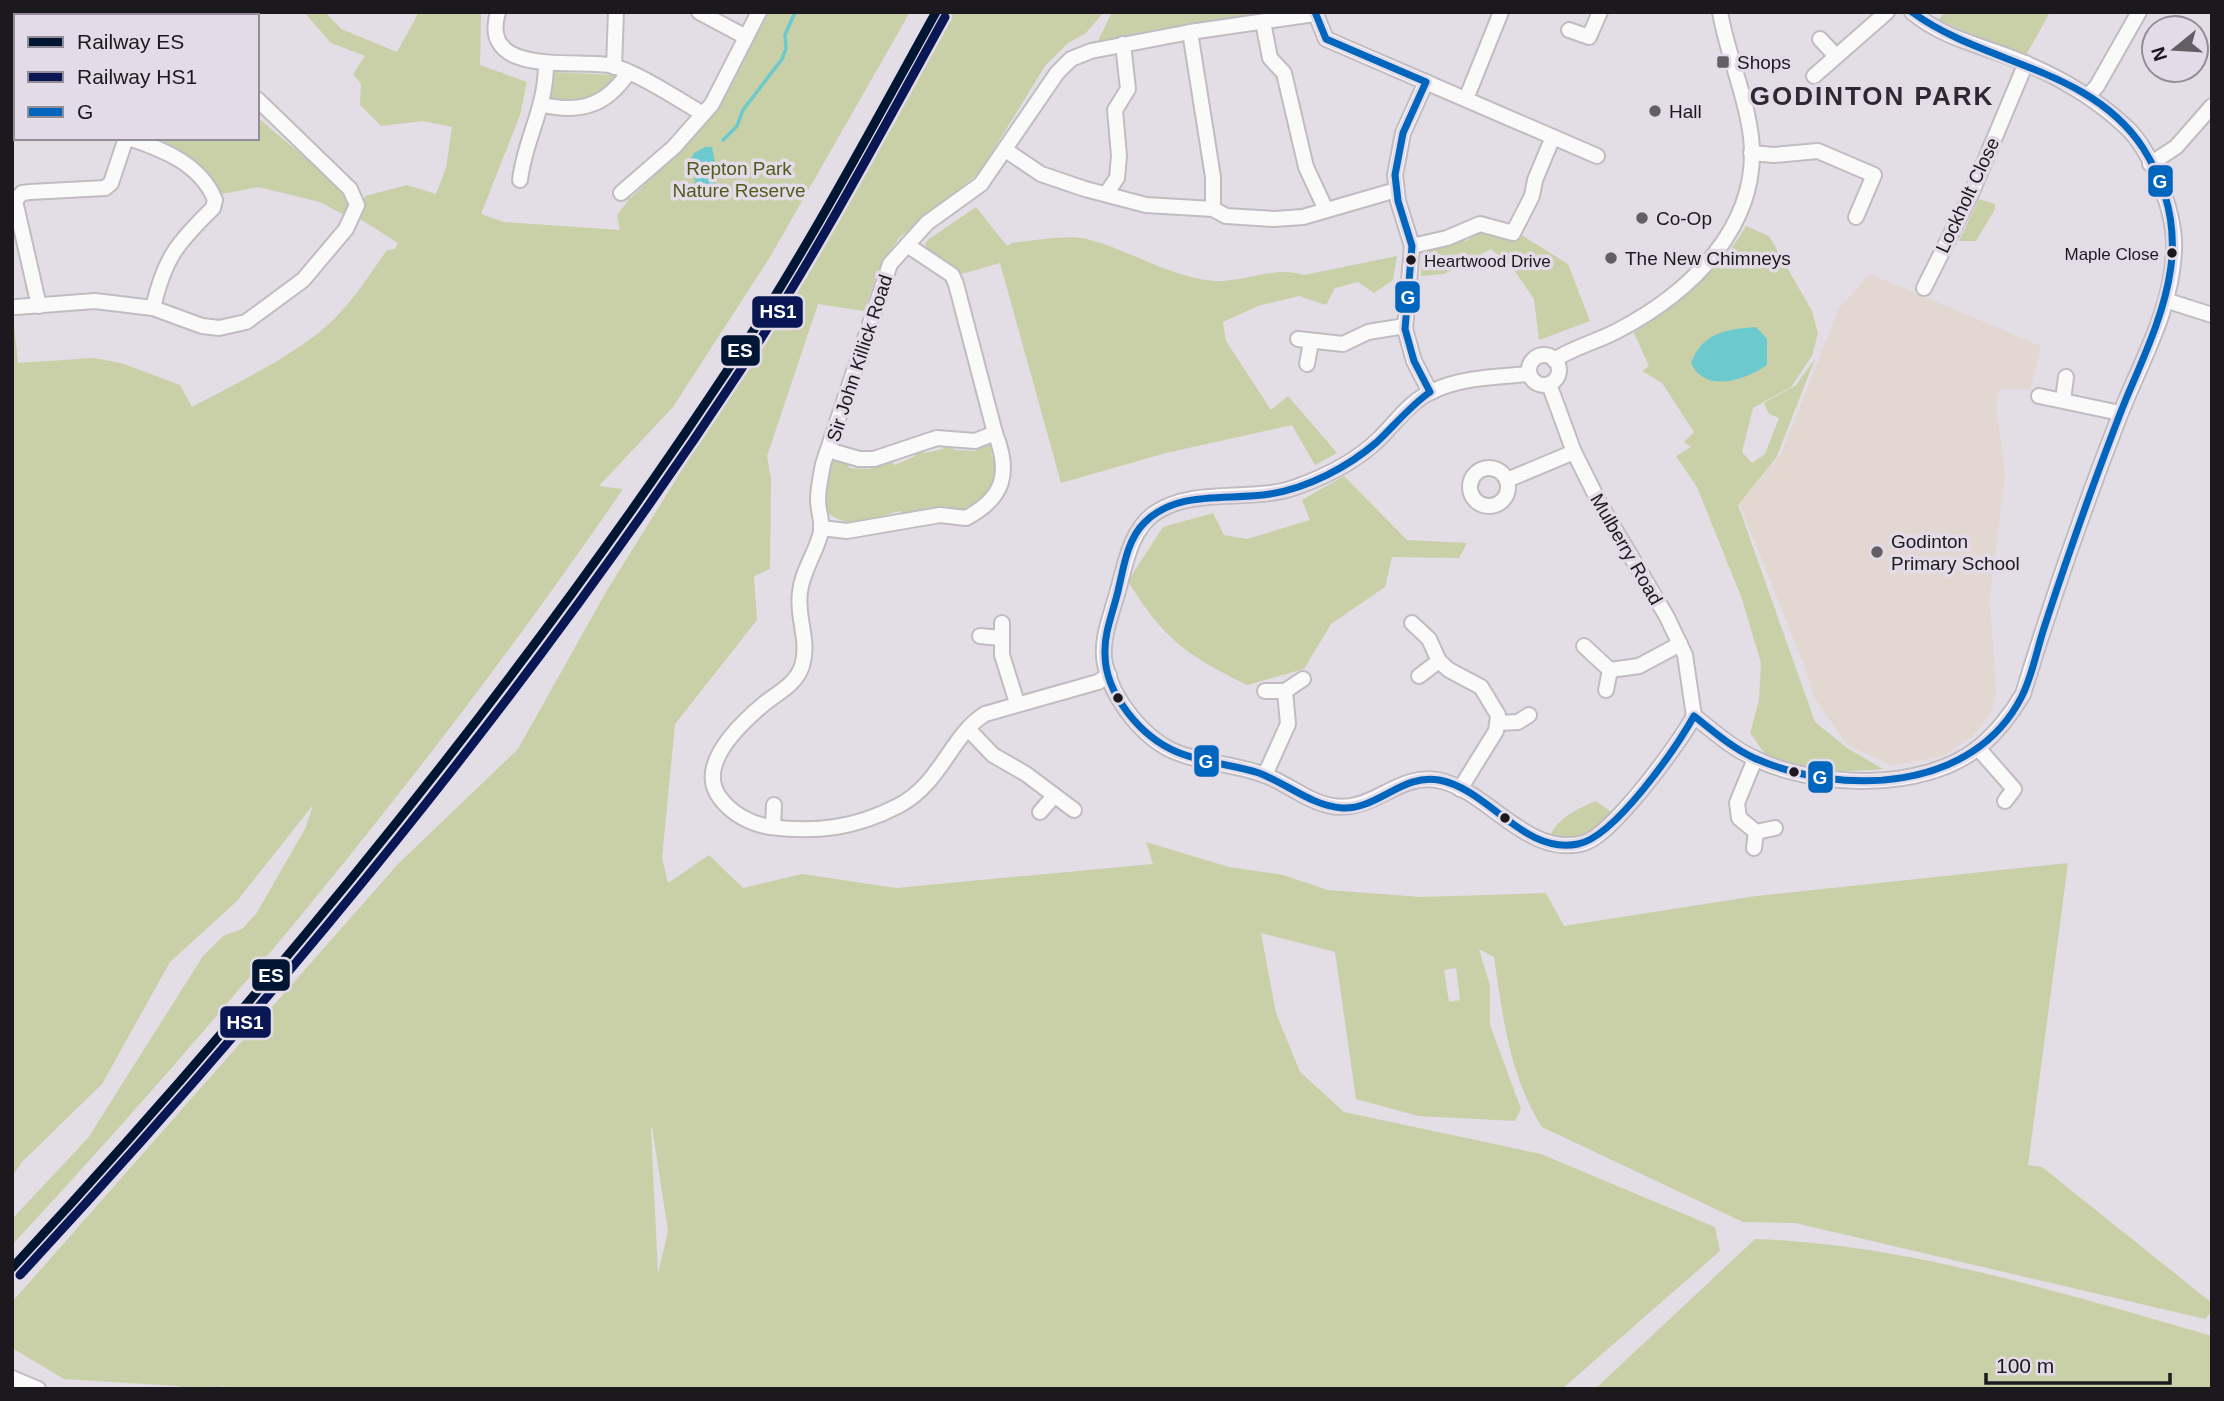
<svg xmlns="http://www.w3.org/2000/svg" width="2224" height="1401" font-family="Arial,sans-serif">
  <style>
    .education { fill: #e3d7d1 }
    .green { fill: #c9cfa7; fill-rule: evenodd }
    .water { fill: #6ccace }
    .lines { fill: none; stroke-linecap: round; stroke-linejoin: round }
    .stream { stroke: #6ccace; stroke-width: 3.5 }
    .street-casing { stroke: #c0bcc2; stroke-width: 18 }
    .street { stroke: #fbfafb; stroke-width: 14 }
    .bus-1-casing { stroke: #e4dbe8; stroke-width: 12 }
    .bus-1 { stroke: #0065bd; stroke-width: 7 }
    .rail-1-casing { stroke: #e4dbe8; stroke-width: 14 }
    .rail-2-casing { stroke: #e4dbe8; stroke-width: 14 }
    .rail-1 { stroke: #011633; stroke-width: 9 }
    .rail-2 { stroke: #091855; stroke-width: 9 }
    .poi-dot { fill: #625e64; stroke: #e4dbe8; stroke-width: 2.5 }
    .bus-dot { fill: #1c191e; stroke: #e4dbe8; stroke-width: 2.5 }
    .labels { text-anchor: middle; stroke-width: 7; stroke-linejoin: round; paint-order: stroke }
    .bus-label { font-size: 17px; fill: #1c191e; stroke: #e4dbe8; text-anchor: end }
    .poi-label { font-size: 19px; fill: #1c191e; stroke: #e4dbe8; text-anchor: start }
    .park-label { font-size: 19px; fill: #515b1c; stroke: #e4dbe8 }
    .street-label { font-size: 19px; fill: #1c191e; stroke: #e4dbe8 }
    .district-label { font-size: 26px; font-weight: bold; letter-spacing: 2px; fill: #2e2831; stroke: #e4dbe8 }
    .line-badge { stroke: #e4dbe8; stroke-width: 2.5 }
    .badge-label { font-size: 19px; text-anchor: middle; font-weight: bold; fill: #fff }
  </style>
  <rect width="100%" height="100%" fill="#e3dee5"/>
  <polygon class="education" points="1870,274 2041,346 2030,390 2000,389 1996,405 2005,474 1990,600 1996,691 1993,710 1973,736 1943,756 1892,766 1847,745 1813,696 1805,668 1739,503 1781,454 1839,308"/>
  <g class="green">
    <path d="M304,12H325L341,29L397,52L419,12H481L480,65L527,82L520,115L481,214L504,222L620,230L617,215L628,201V196L631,198L710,118L722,95L726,96L736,77L733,75L737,74L755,31L759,32L769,12H910L770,257L673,407L599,486L623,489C439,757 233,1007 12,1245V1219L88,1138L203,956L223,936L242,929L256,914L305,829L313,805L237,901L170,962L102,1084L22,1162L12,1177V307L18,363L94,358L121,363L180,385L192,407C236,383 284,361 322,330C349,308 367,278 387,250L395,249L398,243L360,219L365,196L407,185L436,194L446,168L452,127L423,121L381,126L360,105L361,84L353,74L365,56L331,43Z"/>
    <path d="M947,12H1104L1085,34L1068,43L1045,66L980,172L899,238L880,266L864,311L818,304L767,456L771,479L770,569L754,576L757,620L675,724L662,858L668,883L709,855L743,888L802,874L896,888L1153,864L1146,842L1229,867L1283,875L1328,890L1420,897L1546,893L1564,926L1756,896L2068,863L2028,1165L2042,1167L2212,1303V1311L2205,1319L1795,1223L1743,1222L1542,1127C1510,1078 1502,1013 1494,957L1479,949L1490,986V1025L1521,1109L1515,1121L1418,1116L1356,1099L1335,952L1261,933L1276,1013L1300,1072L1344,1112L1541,1154L1715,1227L1720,1251L1562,1389H237L221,1386V1389H185L178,1386L64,1379L12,1348V1302L398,864L518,749L606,592L731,391L790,283L914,75ZM1456,968L1460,1000L1449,1002L1444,970ZM652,1127L668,1231L658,1274L651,1128Z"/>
    <polygon points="1112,12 1280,12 1098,41"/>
    <polygon points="1944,12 2050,12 2025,57 1939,20"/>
    <path d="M552,72L612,75L618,77C589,103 587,108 547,99Z"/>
    <path d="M257,117L346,192L350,208L348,217L320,202L258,187L222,194C207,170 189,155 165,142L166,138H257Z"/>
    <polygon points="1979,199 1995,204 1995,209 1976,241 1959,241"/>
    <path d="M976,207L1007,246L1012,243C1032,241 1068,234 1087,239C1130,250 1169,277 1214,281C1244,283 1275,265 1304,275L1397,256L1393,280L1374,293L1358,282L1335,288L1326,305L1299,296L1258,306L1223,322L1226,341L1271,410L1288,396L1337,453L1315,465L1292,425L1166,453L1061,483L1000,263L958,275L928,251L925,244L929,239Z"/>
    <path d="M1746,226L1769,236L1812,311L1818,333L1812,356L1791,387L1753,408L1742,452L1752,463L1765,454L1779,418L1769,414L1764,403L1796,385L1815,359L1776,458L1738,505L1815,722L1847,748L1883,769C1854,772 1791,774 1767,755C1761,750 1755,739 1750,733L1759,700L1761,663L1742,599L1697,487L1676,456L1691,447L1684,442L1694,432L1662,383L1642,371L1649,366L1634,333C1679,300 1717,276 1746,226Z"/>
    <polygon points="1480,230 1520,234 1568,264 1590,321 1539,340 1534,299 1512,267 1491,249 1444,274 1421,276 1422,249 1461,239 1467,241"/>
    <path d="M990,441L996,448L991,453L998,472L993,489L963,512C948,510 931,501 918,514L903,515L900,511C873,517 847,534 823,508L826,467L835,460L847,462L849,468L870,469L874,464L890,460L895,465L915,456L919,448L924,453L943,449L947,443L952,444L954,450L976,451L980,444Z"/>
    <path d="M1344,476L1407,540L1467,543L1459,558L1392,557L1385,587L1331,624L1304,669L1247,685C1187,655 1164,640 1128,581L1163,527L1213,513L1224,535L1247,539L1310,520L1302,500Z"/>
    <path d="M1596,801L1611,812C1593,837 1580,841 1550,837C1556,818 1579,808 1596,801Z"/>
    <path d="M1755,1239C1907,1244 2066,1294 2212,1336V1389H1595Z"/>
  </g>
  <g class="water">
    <polygon points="705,147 712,147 717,173 715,189 705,194 697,190 690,160 694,153"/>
    <path d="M1756,327L1767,339V365C1745,380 1705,394 1691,363C1702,333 1726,329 1756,327Z"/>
  </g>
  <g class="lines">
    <polyline class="stream" points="723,140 737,126 743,110 782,59 786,49 785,35 795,12"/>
    <defs>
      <g id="street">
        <polyline points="152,12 159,16"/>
        <path d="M498,12C478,79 581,58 613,66C638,73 680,100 703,114"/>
        <polyline points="699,12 746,37"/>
        <polyline points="1315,12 1326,39 1597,156"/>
        <polyline points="1263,22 1270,58 1284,73 1306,167 1326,210"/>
        <polyline points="1569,30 1589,37 1600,12"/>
        <polyline points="1190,32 1213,177 1213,209"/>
        <polyline points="1820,39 1836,56"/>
        <polyline points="614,67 616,12"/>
        <polyline points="1814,76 1887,12"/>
        <polyline points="12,80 16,81"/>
        <polyline points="1426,82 1403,133 1395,175 1398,201 1412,246 1405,329 1414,361 1430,392"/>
        <polyline points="2088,96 2097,86 2139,12"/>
        <polyline points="1466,99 1501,12"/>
        <path d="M543,105C580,113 606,106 628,73"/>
        <path d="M129,138C162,149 201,164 215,200L213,208C177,243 164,259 153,308"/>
        <polyline points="1007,151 1041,174 1085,189 1146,205 1213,209 1226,216 1274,219 1303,217 1396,190"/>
        <polyline points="1751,153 1774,155 1818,151 1874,175 1856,217"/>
        <polyline points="2150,164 2176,147 2212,106"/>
        <path d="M520,180C525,138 546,109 546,64"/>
        <polyline points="621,193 674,147 712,104 759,12"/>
        <polyline points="1106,194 1117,178 1119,156 1115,110 1128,89 1123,44"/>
        <polyline points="907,245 952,275 956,284 995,433"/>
        <polyline points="1412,246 1447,238 1480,224 1513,233 1532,196 1535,180 1553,137"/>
        <polyline points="1924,288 1971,194 2026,63"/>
        <polyline points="2168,301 2212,315"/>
        <polyline points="39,306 15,201 22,193 30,192 105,188 111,183 126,138"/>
        <polyline points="16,307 95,301 153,308 202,326 219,328 246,322 303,280 346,229 357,205 350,189 257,99"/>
        <polyline points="1298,339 1343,344 1368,332 1405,326"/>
        <circle cx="1544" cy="370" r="15"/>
        <path d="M1554,360C1574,347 1596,342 1617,331C1690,293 1761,226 1751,137C1746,94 1727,54 1720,12"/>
        <polyline points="1307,364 1311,342"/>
        <path d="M1529,374C1497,377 1463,377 1433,391C1410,401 1397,421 1380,438C1356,462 1327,476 1296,487C1252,503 1195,486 1155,513C1130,530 1125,566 1117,594C1111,615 1100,642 1105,664C1112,699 1144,740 1178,753C1206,764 1238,764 1267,776C1288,784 1308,802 1332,806C1372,813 1398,773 1437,780C1488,789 1527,859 1584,843C1612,835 1680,743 1694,716"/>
        <polyline points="1549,384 1574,452 1601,506 1667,617 1685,655 1694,716"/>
        <polyline points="2039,396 2120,413"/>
        <polyline points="2063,400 2066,377"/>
        <circle cx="1489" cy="487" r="19"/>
        <polyline points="1507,480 1574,452"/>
        <path d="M821,528L847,531L940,515L966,518C1004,498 1011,473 995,433L975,441L937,438L874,459H859L828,450"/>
        <polyline points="1002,623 1002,655 1017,703"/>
        <polyline points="1412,623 1429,639 1439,661 1449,670 1481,687 1498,715 1496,731 1460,789"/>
        <polyline points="980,636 1001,638"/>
        <polyline points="1584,646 1610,670 1639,666 1680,644"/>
        <path d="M1109,675L1098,682L985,714C950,736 942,783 898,806C855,828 817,833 770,827C751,824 732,814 720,798C695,765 741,723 765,703C779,692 796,684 802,666C810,640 796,617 800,592C802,571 816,553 821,532C823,522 818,511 818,500C818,488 821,476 823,464L890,264L927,223L981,184L1057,73L1071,59L1091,51L1190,32L1315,14"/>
        <polyline points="1419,676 1439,661"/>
        <polyline points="1606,690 1610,670"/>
        <polyline points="1265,691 1285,691 1303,679"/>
        <path d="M1694,716C1713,731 1733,749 1756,759C1817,788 1922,792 1978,748C1995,735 2012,713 2023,694C2051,602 2083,510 2118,420C2140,362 2171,314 2174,251C2176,215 2152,150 2125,126C2097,100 2062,79 2027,64C1987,46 1947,41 1912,12"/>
        <polyline points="1498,723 1518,722 1529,715"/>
        <polyline points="969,730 993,755 1026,774 1074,810"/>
        <polyline points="1978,748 2014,789 2005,801"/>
        <polyline points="1755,759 1737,803 1739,818 1756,832 1775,828"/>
        <polyline points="1265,775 1288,724 1285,691"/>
        <polyline points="1040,812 1054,796"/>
        <polyline points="773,827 774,805"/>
        <polyline points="1754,848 1756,832"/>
        <polyline points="12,1378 38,1389"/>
      </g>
    </defs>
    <use href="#street" class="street-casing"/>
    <use href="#street" class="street"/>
    <defs>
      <path id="bus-1" d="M1315,12L1326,39L1426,82L1403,133L1395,175L1398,201L1412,246L1405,329L1414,361L1430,392C1410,406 1395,425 1377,442C1348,467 1308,488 1270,494C1228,501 1177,489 1144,523C1126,541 1123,572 1117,595C1112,615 1104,634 1105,654C1105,694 1141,737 1177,752C1203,763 1232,764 1259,773C1286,783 1312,806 1342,808C1377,810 1403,773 1439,780C1489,789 1523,855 1578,844C1615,837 1676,748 1694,716C1713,731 1732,748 1754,758C1842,797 1974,792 2022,696C2033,674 2037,648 2045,625C2059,582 2074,539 2089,497C2101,464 2113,431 2126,399C2163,312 2200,238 2143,148C2090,67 1984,65 1912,12"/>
    </defs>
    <use href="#bus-1" class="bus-1-casing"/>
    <use href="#bus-1" class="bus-1"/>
    <defs>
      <path id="rail-1" d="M12,1268C274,985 518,687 731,365C806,252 870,131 936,12"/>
      <path id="rail-2" d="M20,1275C282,992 527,694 740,371C815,257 879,136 945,17"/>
    </defs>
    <use href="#rail-1" class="rail-1-casing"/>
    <use href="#rail-2" class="rail-2-casing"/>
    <use href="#rail-1" class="rail-1"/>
    <use href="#rail-2" class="rail-2"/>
  </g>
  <g class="poi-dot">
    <rect x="1716" y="55" width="14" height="14" rx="3.5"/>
    <circle cx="1655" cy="111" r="7"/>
    <circle cx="1642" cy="218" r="7"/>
    <circle cx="1611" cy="258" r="7"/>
    <circle cx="1877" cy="552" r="7"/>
  </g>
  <g class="bus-dot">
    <circle cx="2172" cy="253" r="6"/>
    <circle cx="1411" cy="260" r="6"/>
    <circle cx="1118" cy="698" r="6"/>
    <circle cx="1794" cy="772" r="6"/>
    <circle cx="1505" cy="818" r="6"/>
  </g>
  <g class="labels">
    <g class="bus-label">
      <text x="2159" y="260">Maple Close</text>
      <text x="1424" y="267" text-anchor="start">Heartwood Drive</text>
    </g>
    <g class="poi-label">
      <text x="1737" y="69">Shops</text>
      <text x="1669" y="118">Hall</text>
      <text x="1656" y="225">Co-Op</text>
      <text x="1625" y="265">The New Chimneys</text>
      <text x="1891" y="548">Godinton<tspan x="1891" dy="22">Primary School</tspan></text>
    </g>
    <g class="park-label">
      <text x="739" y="175">Repton Park<tspan x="739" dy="22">Nature Reserve</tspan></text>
    </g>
    <g class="street-label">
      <text transform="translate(1967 195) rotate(-65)" y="7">Lockholt Close</text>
      <text transform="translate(859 358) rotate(-72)" y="7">Sir John Killick Road</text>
      <text transform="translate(1627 549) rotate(60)" y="7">Mulberry Road</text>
    </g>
    <g class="district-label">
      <text x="1872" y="105">GODINTON PARK</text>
    </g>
  </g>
  <g class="line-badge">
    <rect x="2147" y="164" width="27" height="34" rx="7" fill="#0065bd"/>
    <rect x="1394" y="280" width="27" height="34" rx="7" fill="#0065bd"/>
    <rect x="751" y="295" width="53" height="34" rx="7" fill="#091855"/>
    <rect x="720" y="334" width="41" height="33" rx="7" fill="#011633"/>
    <rect x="1193" y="744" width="27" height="34" rx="7" fill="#0065bd"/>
    <rect x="1807" y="760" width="27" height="34" rx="7" fill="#0065bd"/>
    <rect x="251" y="958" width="40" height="34" rx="7" fill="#011633"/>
    <rect x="219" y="1005" width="53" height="34" rx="7" fill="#091855"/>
  </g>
  <g class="badge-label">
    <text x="2160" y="188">G</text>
    <text x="1408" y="304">G</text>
    <text x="778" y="318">HS1</text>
    <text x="740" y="357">ES</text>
    <text x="1206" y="768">G</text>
    <text x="1820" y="784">G</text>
    <text x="271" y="982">ES</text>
    <text x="245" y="1029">HS1</text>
  </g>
  <rect width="2224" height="1401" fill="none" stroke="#1c191e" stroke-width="28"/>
  <rect x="14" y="14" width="245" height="126" fill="#e4dbe8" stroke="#948d97" stroke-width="2"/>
  <rect x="28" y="37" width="35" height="10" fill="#011633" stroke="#948d97" stroke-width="2"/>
  <text x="77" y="49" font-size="21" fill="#1c191e">Railway ES</text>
  <rect x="28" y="72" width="35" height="10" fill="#091855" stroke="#948d97" stroke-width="2"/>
  <text x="77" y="84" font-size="21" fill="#1c191e">Railway HS1</text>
  <rect x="28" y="107" width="35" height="10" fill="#0065bd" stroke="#948d97" stroke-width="2"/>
  <text x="77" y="119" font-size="21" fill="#1c191e">G</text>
  <g transform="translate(2175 49) rotate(252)"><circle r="33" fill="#e4dbe8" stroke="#948d97" stroke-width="2"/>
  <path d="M0-5L12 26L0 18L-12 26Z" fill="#625e64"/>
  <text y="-10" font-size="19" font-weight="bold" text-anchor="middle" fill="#1c191e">N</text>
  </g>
  <path d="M1986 1373v10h184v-10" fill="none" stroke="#1c191e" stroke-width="3.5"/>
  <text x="1996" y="1373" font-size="21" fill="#1c191e" stroke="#e4dbe8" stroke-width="5" paint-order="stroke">100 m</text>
</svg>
